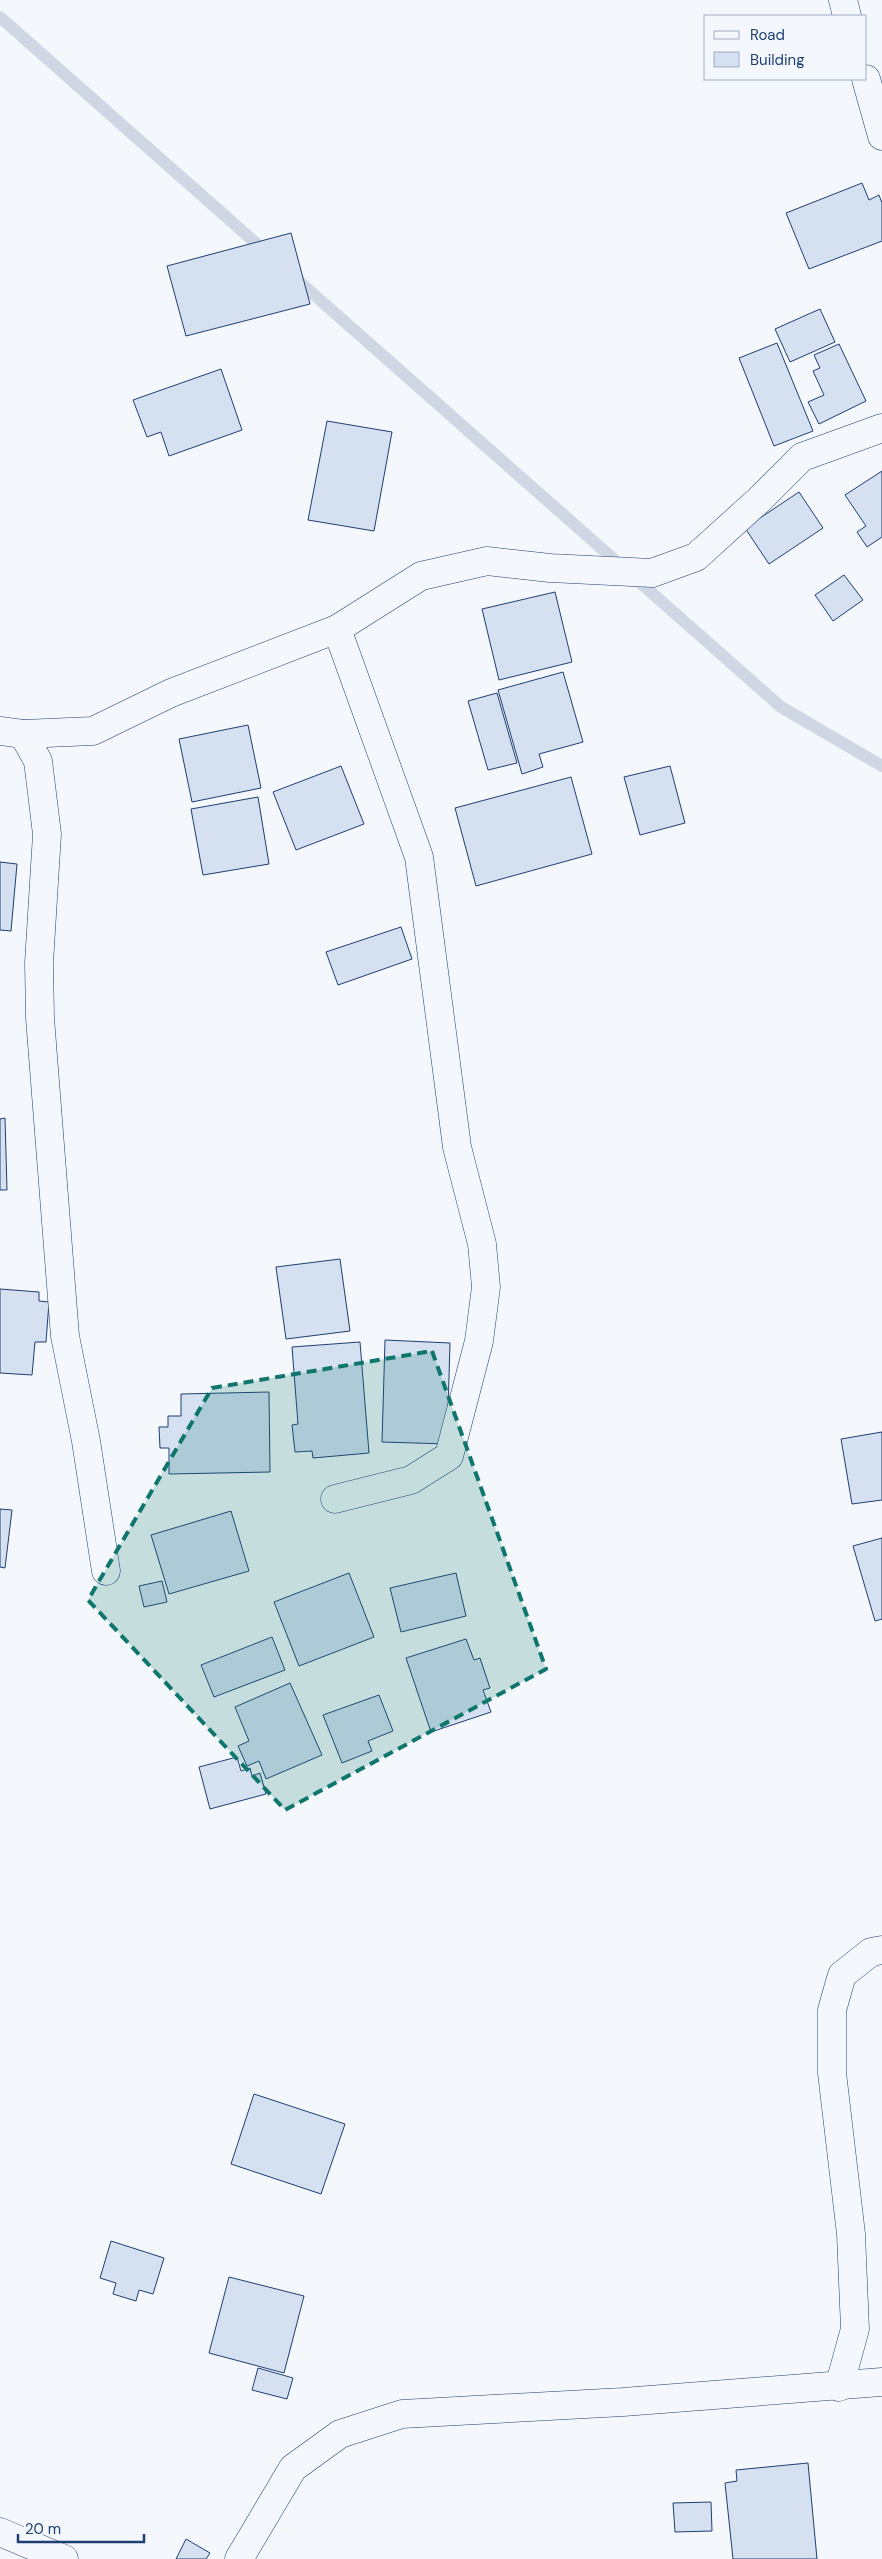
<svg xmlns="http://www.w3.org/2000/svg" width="882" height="2559" font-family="'DM Sans',sans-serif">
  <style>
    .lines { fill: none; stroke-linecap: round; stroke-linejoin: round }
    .stream { stroke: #cfd7e4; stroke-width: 12 }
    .building { fill: #d5e0f0; stroke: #1d3f73 }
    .minor-casing { stroke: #1d3f73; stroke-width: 29 }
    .minor { stroke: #f4f7fb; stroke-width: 28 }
    .marked { fill: #0f766e; fill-opacity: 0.2; stroke: #0f766e; stroke-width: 4; stroke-dasharray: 10 6; stroke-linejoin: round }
  </style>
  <rect width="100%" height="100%" fill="#f4f7fb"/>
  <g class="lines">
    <g class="stream">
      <polyline points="0,17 267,253"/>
      <polyline points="293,276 781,707 882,766"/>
    </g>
  </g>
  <g class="building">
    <polygon points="862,183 869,200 879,195 882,203 882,241 809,269 786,213"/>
    <polygon points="291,233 310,304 186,336 167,266"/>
    <polygon points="820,309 835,342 790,362 775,329"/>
    <polygon points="777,343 813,431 774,446 739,358"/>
    <polygon points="839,344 866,401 819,424 808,402 824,395 813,371 820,368 814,355"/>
    <polygon points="221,369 242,430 169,456 161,432 147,437 133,400"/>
    <polygon points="327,421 392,432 374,531 308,520"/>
    <polygon points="882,471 882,537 867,547 857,532 866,526 845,495"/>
    <polygon points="799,492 823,528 769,564 745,528"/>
    <polygon points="844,575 863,600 833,621 815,595"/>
    <polygon points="555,592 572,662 499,680 482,609"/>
    <polygon points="563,672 583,742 539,754 543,767 522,774 498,690"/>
    <polygon points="497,693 517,763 488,770 468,701"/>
    <polygon points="248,725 261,788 192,802 179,739"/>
    <polygon points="341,766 364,824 296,850 273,792"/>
    <polygon points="670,766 685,823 640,835 624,777"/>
    <polygon points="571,777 592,854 476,886 455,808"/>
    <polygon points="258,797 269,864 203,875 191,809"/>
    <polygon points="0,862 17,864 11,931 0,930"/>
    <polygon points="401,927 412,959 338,985 326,952"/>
    <polygon points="5,1118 7,1190 0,1190 0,1119"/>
    <polygon points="340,1259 350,1331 286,1339 276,1267"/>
    <polygon points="0,1289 39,1292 39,1301 49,1302 46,1342 35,1342 32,1375 0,1373"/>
    <polygon points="385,1340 450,1343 447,1444 382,1442"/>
    <polygon points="360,1342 369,1453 313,1458 312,1451 295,1452 292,1425 298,1424 292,1347"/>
    <polygon points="269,1392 270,1472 169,1474 169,1448 160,1448 159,1427 168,1427 168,1416 181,1416 181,1394"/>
    <polygon points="882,1432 882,1500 852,1504 841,1439"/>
    <polygon points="0,1509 12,1510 5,1568 0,1567"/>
    <polygon points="231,1511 249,1571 169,1594 151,1535"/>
    <polygon points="882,1538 882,1619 875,1621 853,1546"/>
    <polygon points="349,1573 374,1637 299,1666 274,1602"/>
    <polygon points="456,1573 466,1616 401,1632 390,1588"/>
    <polygon points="162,1581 167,1602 144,1607 139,1586"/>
    <polygon points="272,1637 285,1670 214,1697 201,1665"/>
    <polygon points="466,1639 474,1660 480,1658 490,1688 483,1690 491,1712 431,1732 406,1658"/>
    <polygon points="290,1683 322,1755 266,1779 259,1761 247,1766 238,1746 249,1741 235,1707"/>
    <polygon points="379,1695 393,1731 368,1741 372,1751 342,1763 323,1715"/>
    <polygon points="237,1757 241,1771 250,1768 252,1776 260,1773 266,1794 210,1809 199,1767"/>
    <polygon points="254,2094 345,2124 321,2194 231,2164"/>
    <polygon points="111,2241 164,2258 153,2294 139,2290 136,2301 113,2294 116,2283 100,2278"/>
    <polygon points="229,2277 304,2296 284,2373 209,2353"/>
    <polygon points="258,2368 293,2378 287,2399 252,2390"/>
    <polygon points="808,2463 817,2559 733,2559 725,2483 737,2481 736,2470"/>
    <polygon points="711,2502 712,2531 675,2532 673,2503"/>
    <polygon points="186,2539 210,2553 206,2559 176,2559"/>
  </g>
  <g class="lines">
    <defs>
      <g id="minor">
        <polyline points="843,0 847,16"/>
        <polyline points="866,79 882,136"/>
        <polyline points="0,731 23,734 93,731 171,693 337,629 421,576 487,561 550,568 652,573 696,557 759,500 802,457 882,428"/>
        <polyline points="23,734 38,761 47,834 39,963 40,1018 65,1336 86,1441 106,1571"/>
        <polyline points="335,1499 411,1480 449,1456 479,1341 486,1287 482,1244 457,1147 419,857 337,629"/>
        <polyline points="839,2387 855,2329 851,2234 832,2073 832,2010 842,1975 871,1952 882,1950"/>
        <polyline points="0,2532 64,2559"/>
        <polyline points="239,2559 293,2468 340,2434 402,2414 623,2402 882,2382"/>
      </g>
    </defs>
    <use href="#minor" class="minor-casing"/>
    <use href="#minor" class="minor"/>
  </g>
  <path class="marked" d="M432,1351L546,1669L285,1810L88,1600L212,1388Z"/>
  <rect x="704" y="15" width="162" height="65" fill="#f4f7fb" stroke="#9eadc5"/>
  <rect x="714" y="31" width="25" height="8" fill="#f4f7fb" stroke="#9eadc5"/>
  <text x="750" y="40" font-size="15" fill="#1d3f73">Road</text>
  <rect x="714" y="52" width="25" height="15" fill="#d5e0f0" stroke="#9eadc5"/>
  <text x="750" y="65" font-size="15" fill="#1d3f73">Building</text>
  <path d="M18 2534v8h126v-8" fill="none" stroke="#1d3f73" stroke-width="2.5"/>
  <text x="25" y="2534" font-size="15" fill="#1d3f73" stroke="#f4f7fb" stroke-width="4" paint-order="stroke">20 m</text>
</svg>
